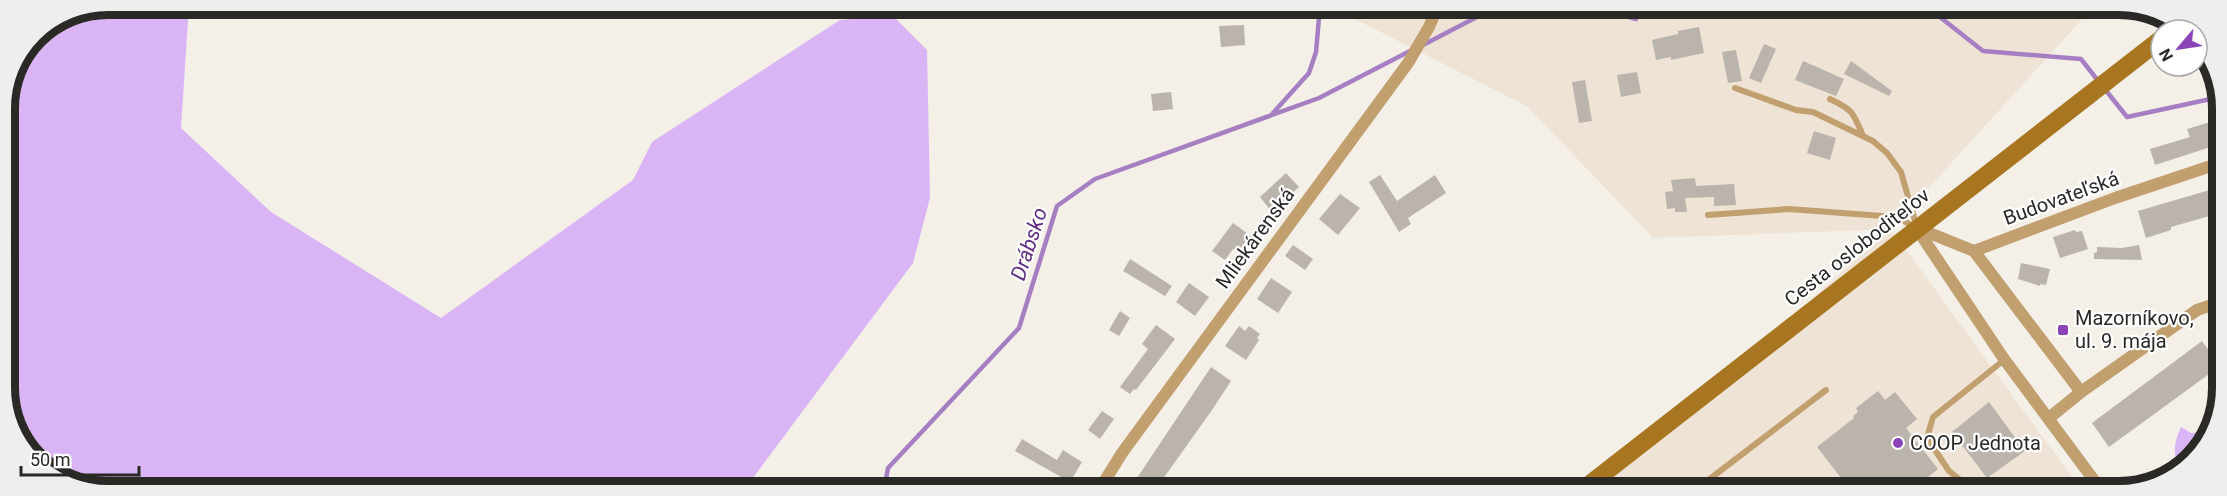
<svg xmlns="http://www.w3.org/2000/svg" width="2227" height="496" font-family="Roboto,sans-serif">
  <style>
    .built { fill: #eee3d5 }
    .green { fill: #d9b5f6 }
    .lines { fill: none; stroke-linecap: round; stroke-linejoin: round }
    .stream { stroke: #a67fc3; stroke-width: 4.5 }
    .building { fill: #bab4ad }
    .lane { stroke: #c19f6f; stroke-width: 6 }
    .street { stroke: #c19f6f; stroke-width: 12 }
    .secondary { stroke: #a87621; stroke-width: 18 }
    .poi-dot { fill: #8b44b8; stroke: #fff; stroke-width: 2 }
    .labels { text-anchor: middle; stroke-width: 4.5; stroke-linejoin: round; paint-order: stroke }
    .street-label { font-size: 20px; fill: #2b2926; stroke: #fff }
    .poi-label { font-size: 20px; fill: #2b2926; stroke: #fff; text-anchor: start }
    .water-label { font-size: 21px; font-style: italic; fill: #602d80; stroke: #fff }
    .rim { fill: none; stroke: #2b2926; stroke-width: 8 }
  </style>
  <rect width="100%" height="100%" fill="#f4efe7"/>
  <polygon class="built" points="1329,6 2094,6 1891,229 2082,491 1597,491 1890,229 1653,238 1527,106"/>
  <g class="green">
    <polygon points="108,5 189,5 181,128 271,212 441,318 633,180 652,142 840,20 893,16 927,50 930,198 913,263 744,490 88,490 35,461 7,408 5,102 35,35 69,12"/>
    <path d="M2181,427L2191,433L2206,432L2187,466L2180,469C2172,453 2174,443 2181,427Z"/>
  </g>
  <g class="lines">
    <g class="stream">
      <polyline points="1590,6 1636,19 1640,6"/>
      <polyline points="1882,6 1886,12 1909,6"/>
      <polyline points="1926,6 1983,51 2081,59 2099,82"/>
      <polyline points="1423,45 1498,6"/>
      <polyline points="2104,88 2127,117 2220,97"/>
      <polyline points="1273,113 1309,73 1316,52 1320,6"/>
      <polyline points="884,490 888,468 1019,328 1057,206 1095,179 1319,98 1410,51"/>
    </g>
  </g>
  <g class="building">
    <polygon points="1244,25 1245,45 1221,47 1219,26"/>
    <polygon points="1699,27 1704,53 1671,60 1671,57 1656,60 1652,40 1678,34 1678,31"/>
    <polygon points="1764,44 1776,49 1761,83 1749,78"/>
    <polygon points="1736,50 1742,81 1728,83 1722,52"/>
    <polygon points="1803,61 1844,79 1836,96 1795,80"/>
    <polygon points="1851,61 1892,91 1889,96 1844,74"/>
    <polygon points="1637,72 1641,93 1621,97 1617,75"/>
    <polygon points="1585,80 1592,121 1579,123 1572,82"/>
    <polygon points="1171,92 1173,109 1153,111 1151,94"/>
    <polygon points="2220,119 2220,144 2155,165 2150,149 2190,137 2187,129"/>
    <polygon points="1814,131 1836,138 1830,160 1807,153"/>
    <polygon points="1286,173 1299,187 1272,212 1260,197"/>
    <polygon points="1380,175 1397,201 1435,175 1446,193 1408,218 1411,224 1399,232 1369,182"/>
    <polygon points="1695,178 1696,186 1734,184 1736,205 1714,206 1714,197 1685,198 1687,212 1675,212 1675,208 1667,209 1665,192 1673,191 1671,180"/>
    <polygon points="2220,187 2220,213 2171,227 2171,230 2146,238 2138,211"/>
    <polygon points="1340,194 1360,208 1338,235 1319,219"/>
    <polygon points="1233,223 1251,236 1239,253 1233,249 1225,260 1212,251"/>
    <polygon points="2075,230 2076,232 2082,231 2088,249 2060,258 2053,237"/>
    <polygon points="1293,245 1313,259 1305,270 1285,256"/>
    <polygon points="2139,245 2142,260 2094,259 2094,253 2097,252 2097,247 2122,248"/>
    <polygon points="1130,259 1172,286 1165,296 1123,271"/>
    <polygon points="2021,263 2050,269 2046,285 2040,284 2040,286 2018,279"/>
    <polygon points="1271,278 1292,292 1278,313 1257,299"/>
    <polygon points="1189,283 1209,297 1195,316 1176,302"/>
    <polygon points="1120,311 1130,318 1119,336 1109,330"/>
    <polygon points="1156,325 1175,339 1136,390 1134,389 1130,394 1120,387 1148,349 1142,344"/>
    <polygon points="1239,326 1245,331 1249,326 1260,334 1257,338 1259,340 1246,360 1225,346"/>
    <polygon points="2202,341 2220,366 2109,447 2092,423"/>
    <polygon points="1211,367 1231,381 1212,410 1155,490 1129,490"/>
    <polygon points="1878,391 1885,400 1895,392 1917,419 1906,428 1938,469 1923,481 1932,491 1851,491 1817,447 1854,418 1853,416 1858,412 1856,408"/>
    <polygon points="1989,402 2025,451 1987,478 1952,432"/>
    <polygon points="1102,411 1114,419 1100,439 1088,430"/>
    <polygon points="1022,439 1057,460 1063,450 1082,462 1070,482 1015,451"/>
  </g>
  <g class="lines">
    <g class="lane">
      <path d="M1830,99C1853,110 1853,112 1863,136"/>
      <polyline points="1708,215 1789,209 1896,217 1917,228 1901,172 1887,153 1873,141 1813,112 1796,110 1735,88"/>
      <polyline points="1694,491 1826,390"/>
      <polyline points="1974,491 1949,471 1927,438 1933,417 2004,360"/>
    </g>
    <g class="street">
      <polyline points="1917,228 1974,251 2115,198 2220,163"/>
      <polyline points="1917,229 2004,359 2102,491"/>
      <polyline points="1974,251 2081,392"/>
      <polyline points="2049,418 2081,392 2197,310 2221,302"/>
      <polyline points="1099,490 1122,453 1408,63 1429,27 1438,6"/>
    </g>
    <g class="secondary">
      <polyline points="2173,30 2177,27"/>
      <polyline points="1581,491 2161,39"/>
    </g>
  </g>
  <g class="poi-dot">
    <rect x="2057" y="324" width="12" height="12" rx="3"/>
    <circle cx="1898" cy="443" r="6"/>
  </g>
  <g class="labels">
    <g class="street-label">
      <text transform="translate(2061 198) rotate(-20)" y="7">Budovateľská</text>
      <text transform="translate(1255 238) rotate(-54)" y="7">Mliekárenská</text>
      <text transform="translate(1857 247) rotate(-38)" y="7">Cesta osloboditeľov</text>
    </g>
    <g class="poi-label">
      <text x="2075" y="325">Mazorníkovo,<tspan x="2075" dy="23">ul. 9. mája</tspan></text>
      <text x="1910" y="450">COOP Jednota</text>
    </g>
    <g class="water-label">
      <text transform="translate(1029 244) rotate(-72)" y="7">Drábsko</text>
    </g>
  </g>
  <path d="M0 0H2227V496H0ZM108 15H2119A93 93 0 0 1 2212 108V388A93 93 0 0 1 2119 481H108A93 93 0 0 1 15 388V108A93 93 0 0 1 108 15Z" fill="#eee" fill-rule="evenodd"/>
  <path class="rim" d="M108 15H2119A93 93 0 0 1 2212 108V388A93 93 0 0 1 2119 481H108A93 93 0 0 1 15 388V108A93 93 0 0 1 108 15Z"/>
  <g transform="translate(2179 48) rotate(241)"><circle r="28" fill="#ffffff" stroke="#aaa9a8" stroke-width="1.5"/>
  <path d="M0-4.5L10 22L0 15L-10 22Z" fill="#8b44b8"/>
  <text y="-9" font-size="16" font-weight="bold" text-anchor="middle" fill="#2b2926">N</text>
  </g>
  <path d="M21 466v9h118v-9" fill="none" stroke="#2b2926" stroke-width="3"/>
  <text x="30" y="466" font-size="18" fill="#2b2926" stroke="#ffffff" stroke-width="4.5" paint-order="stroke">50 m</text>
</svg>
